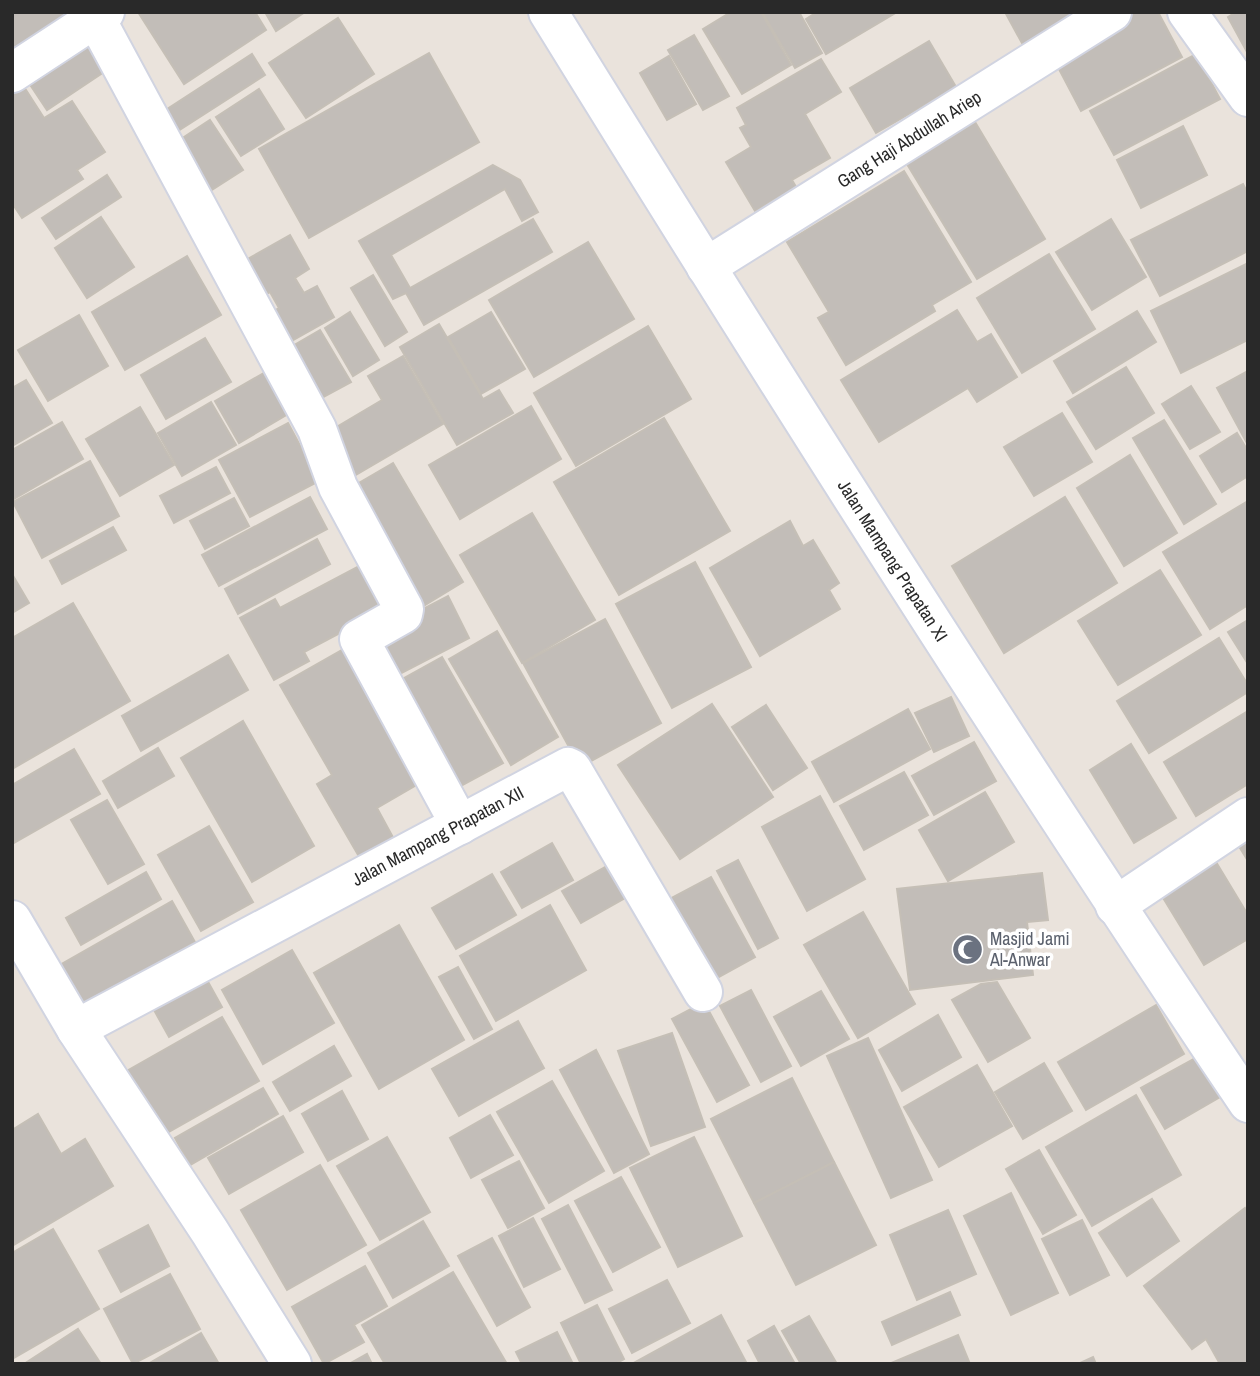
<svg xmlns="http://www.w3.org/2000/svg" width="1260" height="1376" font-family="'Archivo Narrow',sans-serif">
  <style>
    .building { fill: #c2bdb8; stroke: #c5bfb6; stroke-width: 2 }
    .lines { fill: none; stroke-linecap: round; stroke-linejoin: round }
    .minor-casing { stroke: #d1d4e1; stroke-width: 42 }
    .minor { stroke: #fff; stroke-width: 38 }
    .labels { text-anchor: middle; stroke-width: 7; stroke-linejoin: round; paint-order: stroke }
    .street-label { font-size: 18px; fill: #292929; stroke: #fff }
    .worship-label { font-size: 18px; fill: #5b616d; stroke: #fff; text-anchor: start }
  </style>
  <rect width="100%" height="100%" fill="#eae3dc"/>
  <g class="building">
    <polygon points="12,12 65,12 74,27 12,67"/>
    <polygon points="138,12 255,12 266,30 184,84"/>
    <polygon points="265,12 305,12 276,31"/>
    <polygon points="731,12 761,12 791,65 742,94 703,29"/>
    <polygon points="762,12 799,12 822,53 795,68"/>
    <polygon points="817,12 897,12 826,54 806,19"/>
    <polygon points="1005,12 1085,12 1023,45"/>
    <polygon points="1131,12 1158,12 1182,57 1081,111 1051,54"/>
    <polygon points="1236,12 1248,12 1247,52 1228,17"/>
    <polygon points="338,18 374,74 306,118 269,63"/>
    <polygon points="84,35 107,70 47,110 23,74"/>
    <polygon points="694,35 729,96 703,110 668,50"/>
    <polygon points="929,41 956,87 876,133 850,88"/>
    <polygon points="429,53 479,142 309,238 259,149"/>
    <polygon points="252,54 265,75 175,133 161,113"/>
    <polygon points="1196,54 1220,99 1114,155 1090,111"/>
    <polygon points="669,56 696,104 667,120 640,73"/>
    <polygon points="821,59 841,92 805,114 830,158 792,180 796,187 755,211 726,162 751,147 740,128 746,125 737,108"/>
    <polygon points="17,76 44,118 72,101 105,152 77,170 83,179 22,218 12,203 12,79"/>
    <polygon points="259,89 284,129 241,156 216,117"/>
    <polygon points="210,120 243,170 210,191 178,141"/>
    <polygon points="975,122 1045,239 977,279 907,164"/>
    <polygon points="1183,126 1207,175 1141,208 1117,160"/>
    <polygon points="493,165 520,180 538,212 522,221 505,189 391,255 410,288 533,219 552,252 424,325 406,293 393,299 359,241"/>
    <polygon points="904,171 971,282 932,305 935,311 846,365 818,318 829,312 787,242"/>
    <polygon points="107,175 121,197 56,239 42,218"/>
    <polygon points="1243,184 1248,194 1248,251 1160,296 1131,240"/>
    <polygon points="101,217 134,267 87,298 55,248"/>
    <polygon points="1111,219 1146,277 1092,310 1056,252"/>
    <polygon points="290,235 309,269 295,278 304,293 317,286 334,317 281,347 263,317 279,308 270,292 258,298 239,264"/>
    <polygon points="588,242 634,319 534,377 489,300"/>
    <polygon points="1049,254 1095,329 1022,373 977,298"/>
    <polygon points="187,256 221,315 125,370 92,312"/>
    <polygon points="1248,263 1248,340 1181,373 1151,311"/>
    <polygon points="373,275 407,332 385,346 351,288"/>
    <polygon points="957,310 977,342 991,334 1017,377 977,402 968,388 879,442 841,380"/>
    <polygon points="1137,311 1156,342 1073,393 1054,361"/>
    <polygon points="350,312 379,360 353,376 325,328"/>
    <polygon points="491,312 525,369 481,394 448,337"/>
    <polygon points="79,315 108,366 48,401 18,350"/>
    <polygon points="439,324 483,399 499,390 513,413 457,445 400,347"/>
    <polygon points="648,326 691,399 576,466 534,393"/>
    <polygon points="320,330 351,382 318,400 289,348"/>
    <polygon points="205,338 231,382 166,419 141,375"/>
    <polygon points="403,356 443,424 349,479 323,435 382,400 368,376"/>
    <polygon points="276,366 300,407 239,443 215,401"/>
    <polygon points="1126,367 1154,413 1096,449 1067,402"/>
    <polygon points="1248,371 1248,445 1217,388"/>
    <polygon points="26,380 52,423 12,446 12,388"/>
    <polygon points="1191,386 1220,432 1190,449 1162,404"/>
    <polygon points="211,402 236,445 182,476 158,433"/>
    <polygon points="531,406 561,459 460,519 429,465"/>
    <polygon points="140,407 174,465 120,496 86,439"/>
    <polygon points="1062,413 1092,462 1034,496 1004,447"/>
    <polygon points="664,418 730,531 619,595 554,482"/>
    <polygon points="1164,420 1216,504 1184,524 1133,438"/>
    <polygon points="62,422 83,459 12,500 12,450"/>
    <polygon points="288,423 319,481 250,517 219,460"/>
    <polygon points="1237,433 1248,451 1248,476 1222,492 1200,456"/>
    <polygon points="1130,455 1177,533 1124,566 1077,488"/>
    <polygon points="90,461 119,516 42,558 13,502"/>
    <polygon points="393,463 463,582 415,611 345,491"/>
    <polygon points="216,467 230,493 174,523 160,496"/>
    <polygon points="310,497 327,529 219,586 202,555"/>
    <polygon points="1065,497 1117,583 1004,653 952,566"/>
    <polygon points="234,498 249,526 205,549 190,521"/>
    <polygon points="1248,501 1248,605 1210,629 1163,552"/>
    <polygon points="532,513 595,620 522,663 460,555"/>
    <polygon points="790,521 803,546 813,540 839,583 829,590 840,609 760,656 710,568"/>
    <polygon points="113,527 126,550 62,584 50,561"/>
    <polygon points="317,539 330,564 238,614 225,589"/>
    <polygon points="695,562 751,667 672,708 616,604"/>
    <polygon points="361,565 385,609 304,652 309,661 274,680 240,618 275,599 280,608"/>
    <polygon points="1160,570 1201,635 1118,685 1078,621"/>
    <polygon points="12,574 29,603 12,613"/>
    <polygon points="448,596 469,638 392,678 371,636"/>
    <polygon points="73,603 130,701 12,769 12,638"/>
    <polygon points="605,619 661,723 580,767 523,663"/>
    <polygon points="1248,620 1248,664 1228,632"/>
    <polygon points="497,631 558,737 511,765 449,659"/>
    <polygon points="1219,638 1248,685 1248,692 1149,753 1117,701"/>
    <polygon points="358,641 430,777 377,808 395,841 361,860 317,784 332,775 280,685"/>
    <polygon points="228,655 248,690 141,751 122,716"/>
    <polygon points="442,657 503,763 459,787 399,681"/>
    <polygon points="951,697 969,736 934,752 915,713"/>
    <polygon points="712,704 773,797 680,859 618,765"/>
    <polygon points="766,705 807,768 773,790 732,727"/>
    <polygon points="908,709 930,749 834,802 812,762"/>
    <polygon points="1248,711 1248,784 1196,816 1164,762"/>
    <polygon points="243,721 314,846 252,882 181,758"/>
    <polygon points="974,742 996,781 934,815 912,776"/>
    <polygon points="1131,744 1176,818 1134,843 1090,770"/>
    <polygon points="158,748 174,776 118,808 103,781"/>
    <polygon points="74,749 100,794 12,844 12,785"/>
    <polygon points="904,772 928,815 864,850 840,806"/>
    <polygon points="985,792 1014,842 948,881 919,830"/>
    <polygon points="820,796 865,879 807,911 762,827"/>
    <polygon points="107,800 144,864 108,884 71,820"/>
    <polygon points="209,826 253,902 201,931 158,855"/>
    <polygon points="1248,837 1248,861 1237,843"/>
    <polygon points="552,843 573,880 522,908 501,872"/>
    <polygon points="738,860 778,938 758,949 717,871"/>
    <polygon points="614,862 632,894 581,923 562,891"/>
    <polygon points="1216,862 1248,915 1248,939 1204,965 1162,896"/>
    <polygon points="146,872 161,899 81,945 66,918"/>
    <polygon points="1042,873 1048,920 1027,922 1033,975 910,990 897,889"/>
    <polygon points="492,874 516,915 456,949 432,908"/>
    <polygon points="711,877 755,957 710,982 666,901"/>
    <polygon points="172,901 195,942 69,1014 46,973"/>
    <polygon points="550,905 586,970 496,1021 460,956"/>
    <polygon points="863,912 915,1004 858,1038 804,945"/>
    <polygon points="399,925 464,1040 379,1089 314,973"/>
    <polygon points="292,950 334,1023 263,1064 222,990"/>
    <polygon points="458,967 492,1029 474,1039 439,977"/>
    <polygon points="207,980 222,1007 169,1037 154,1010"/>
    <polygon points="997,982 1030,1038 988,1062 952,1000 981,984"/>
    <polygon points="751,990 791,1066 761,1082 720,1006"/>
    <polygon points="821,991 849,1039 801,1066 774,1017"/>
    <polygon points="704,1002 749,1085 717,1102 672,1019"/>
    <polygon points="1156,1005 1184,1054 1086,1110 1058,1062"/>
    <polygon points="938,1015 961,1057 902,1091 879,1050"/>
    <polygon points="222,1017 259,1081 160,1137 123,1073"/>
    <polygon points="518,1021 544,1068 459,1116 432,1069"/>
    <polygon points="672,1033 705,1127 651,1146 618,1051"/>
    <polygon points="868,1038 932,1180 891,1198 827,1056"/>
    <polygon points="334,1046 351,1076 290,1111 273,1082"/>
    <polygon points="596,1050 649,1154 614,1173 560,1070"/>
    <polygon points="1199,1056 1222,1096 1165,1129 1141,1088"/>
    <polygon points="1044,1063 1072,1111 1023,1139 995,1092"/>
    <polygon points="977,1065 1012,1126 939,1167 904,1107"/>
    <polygon points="792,1078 834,1162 754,1203 711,1119"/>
    <polygon points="552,1081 604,1171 549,1203 497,1112"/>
    <polygon points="263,1088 278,1114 190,1165 175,1138"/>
    <polygon points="342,1091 368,1139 328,1161 302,1114"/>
    <polygon points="1136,1095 1181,1175 1092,1226 1046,1147"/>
    <polygon points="38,1114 61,1154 85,1139 113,1186 12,1246 12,1130"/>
    <polygon points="490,1115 513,1155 471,1178 450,1138"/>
    <polygon points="283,1116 303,1152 229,1194 208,1158"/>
    <polygon points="387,1137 430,1212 380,1240 337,1166"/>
    <polygon points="694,1137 742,1236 678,1267 630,1168"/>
    <polygon points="1039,1150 1076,1215 1043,1234 1006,1169"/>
    <polygon points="519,1161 544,1208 508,1228 482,1180"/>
    <polygon points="834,1162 876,1245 796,1285 754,1203"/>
    <polygon points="320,1165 366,1245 287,1290 241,1210"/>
    <polygon points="621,1177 660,1247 613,1272 575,1201"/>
    <polygon points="1011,1193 1058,1293 1011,1315 964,1216"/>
    <polygon points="1152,1199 1179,1241 1127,1276 1099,1233"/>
    <polygon points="568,1205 612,1290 585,1303 542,1219"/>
    <polygon points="1245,1208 1248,1212 1248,1364 1220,1364 1206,1339 1192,1349 1144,1286"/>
    <polygon points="948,1210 976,1274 917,1300 890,1235"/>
    <polygon points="533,1218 560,1269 524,1287 499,1236"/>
    <polygon points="1082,1220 1109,1275 1070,1295 1042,1239"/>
    <polygon points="423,1221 449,1266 393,1298 368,1253"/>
    <polygon points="148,1225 169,1266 121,1292 99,1251"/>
    <polygon points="53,1229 99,1309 12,1359 12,1253"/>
    <polygon points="492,1238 530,1307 497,1326 458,1256"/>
    <polygon points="365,1266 387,1306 354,1325 364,1342 324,1364 292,1307"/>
    <polygon points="453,1272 507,1364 385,1364 362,1325"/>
    <polygon points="170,1274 200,1329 133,1364 104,1309"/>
    <polygon points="667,1280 690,1323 632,1353 609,1309"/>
    <polygon points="950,1292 960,1315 892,1345 882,1322"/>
    <polygon points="597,1305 624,1359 615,1364 581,1364 561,1323"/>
    <polygon points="721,1315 746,1362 744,1364 632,1364"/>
    <polygon points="809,1316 837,1364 801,1364 782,1331"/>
    <polygon points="774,1326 795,1364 760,1364 748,1341"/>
    <polygon points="78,1329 101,1364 24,1364"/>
    <polygon points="557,1332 573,1364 522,1364 516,1352"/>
    <polygon points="201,1333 219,1364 148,1364"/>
    <polygon points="958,1335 970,1364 892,1364 891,1363"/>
    <polygon points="367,1354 372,1364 349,1364"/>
    <polygon points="1093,1357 1096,1364 1078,1364"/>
  </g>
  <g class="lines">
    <defs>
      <g id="minor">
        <path id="s1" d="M548,12C775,380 1007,745 1248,1103"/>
        <polyline points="1187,12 1248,97"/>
        <polyline points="96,19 317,429 338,487 404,609 403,614 359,639 460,825"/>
        <polyline points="12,73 105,12"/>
        <path id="s2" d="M706,267L1112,12"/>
        <polyline points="1115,906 1248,817"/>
        <polyline points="12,920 76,1029 210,1232 292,1364"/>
        <path id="s3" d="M76,1029L568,767L572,769L703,992"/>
      </g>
    </defs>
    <use href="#minor" class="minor-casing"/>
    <use href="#minor" class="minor"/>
  </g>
  <defs>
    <symbol id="mosque-disc" viewBox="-11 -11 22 22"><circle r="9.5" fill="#6b7280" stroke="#fff"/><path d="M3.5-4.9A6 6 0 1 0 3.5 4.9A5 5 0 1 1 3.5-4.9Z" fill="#fff"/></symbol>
  </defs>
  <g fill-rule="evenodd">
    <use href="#mosque-disc" x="950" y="932" width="35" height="35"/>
  </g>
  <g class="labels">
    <g class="street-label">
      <text dy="6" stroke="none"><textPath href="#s2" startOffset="240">Gang Haji Abdullah Ariep</textPath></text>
      <text dy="6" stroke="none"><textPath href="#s1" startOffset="648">Jalan Mampang Prapatan XI</textPath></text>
      <text dy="6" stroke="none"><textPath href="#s3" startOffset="410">Jalan Mampang Prapatan XII</textPath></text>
    </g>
    <g class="worship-label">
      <text x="990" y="945">Masjid Jami<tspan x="990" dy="21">Al-Anwar</tspan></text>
    </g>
  </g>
  <rect width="1260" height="1376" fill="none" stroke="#292929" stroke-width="28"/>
</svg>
